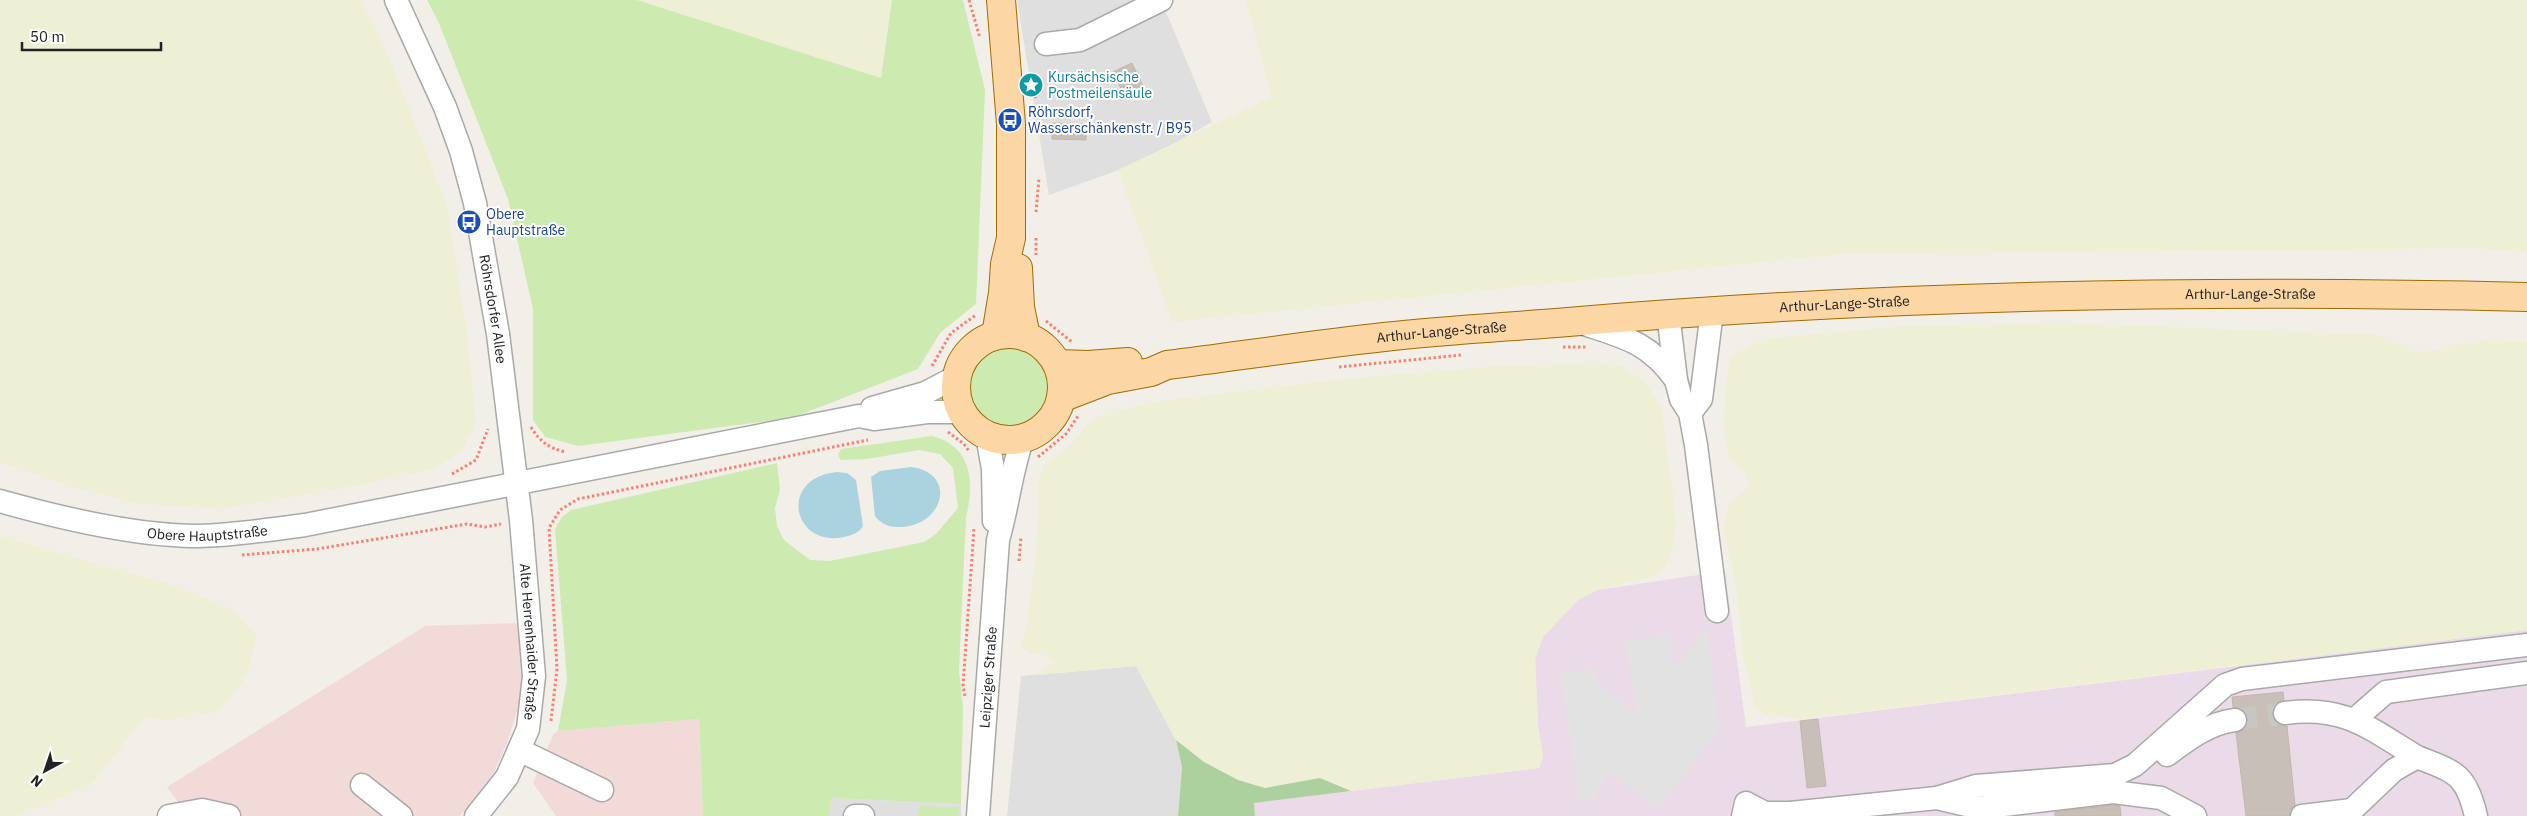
<svg xmlns="http://www.w3.org/2000/svg" width="2527" height="816" font-family="'IBM Plex Sans',sans-serif">
  <style>
    .residential { fill: #e0dfdf }
    .commercial { fill: #f2dad9 }
    .industrial { fill: #ebdbe8 }
    .farmland { fill: #eef0d5 }
    .grass { fill: #cdebb0 }
    .forest { fill: #add19e }
    .parking { fill: #e2e2e2 }
    .water { fill: #aad3df }
    .building { fill: #c7bfb8; stroke: #c4b6ab }
    .lines { fill: none; stroke-linecap: round; stroke-linejoin: round }
    .minor-tunnel { stroke: #c8c6c1; stroke-width: 22; stroke-dasharray: 22 11; stroke-linecap: butt }
    .minor-casing { stroke: #a9a9a9; stroke-width: 25 }
    .major-casing { stroke: #a06b00; stroke-width: 30 }
    .path { stroke: #fa8072; stroke-width: 3; stroke-dasharray: 2.5 2.5; stroke-linecap: butt }
    .minor { stroke: #fff; stroke-width: 22 }
    .major { stroke: #fcd6a4; stroke-width: 28 }
    .labels { text-anchor: middle; stroke-width: 4; stroke-linejoin: round; paint-order: stroke }
    .culture-label { font-size: 14px; fill: #0d838f; stroke: #fff; text-anchor: start }
    .transit-label { font-size: 14px; fill: #164399; stroke: #fff; text-anchor: start }
    .street-label { font-size: 14px; fill: #222; stroke: #fff }
  </style>
  <rect width="100%" height="100%" fill="#f2efe9"/>
  <g class="residential">
    <polygon points="1017,0 1161,0 1212,122 1141,162 1049,195"/>
    <polygon points="1136,666 1176,740 1182,767 1178,816 1007,816 1021,676"/>
    <polygon points="831,798 961,804 961,816 830,816"/>
  </g>
  <g class="commercial">
    <polygon points="521,623 524,667 518,708 508,740 495,771 460,816 239,816 225,805 195,799 179,803 167,787 425,626"/>
    <polygon points="699,719 703,816 556,816 533,783 553,735 558,731"/>
  </g>
  <polygon class="industrial" points="1725,571 1746,727 2527,630 2527,816 1255,816 1254,803 1539,768 1543,757 1538,725 1535,659 1543,637 1559,618 1578,600 1597,590"/>
  <g class="farmland">
    <polygon points="0,0 361,0 386,50 447,206 467,333 476,424 462,450 434,469 355,486 220,509 132,503 70,486 0,462"/>
    <polygon points="637,0 892,0 881,78 745,35"/>
    <polygon points="1246,0 2527,0 2527,252 2473,248 1842,254 1172,322 1118,170 1271,97"/>
    <polygon points="2065,323 2377,335 2416,351 2434,351 2480,340 2527,342 2527,630 1799,719 1765,714 1755,707 1743,655 1736,586 1723,526 1729,504 1750,486 1745,474 1729,459 1724,432 1725,390 1730,358 1750,345 1772,338 1905,326"/>
    <polygon points="1593,363 1621,366 1645,382 1661,407 1674,501 1676,525 1672,552 1665,566 1655,576 1597,590 1578,600 1543,637 1535,659 1538,725 1543,757 1539,768 1351,791 1320,778 1265,788 1238,780 1204,762 1176,740 1136,666 1039,675 1039,671 1053,664 1045,651 1033,655 1020,647 1026,630 1036,554 1039,478 1044,465 1071,445 1087,424 1104,414 1158,401 1334,380 1484,367"/>
    <polygon points="0,536 169,584 232,609 257,636 247,675 221,711 170,720 144,718 91,785 17,816 0,816"/>
  </g>
  <g class="grass">
    <polygon points="427,0 637,0 881,78 892,0 963,0 985,90 976,304 940,333 918,369 802,414 782,419 578,446 545,437 533,420 533,309 508,199 439,23"/>
    <circle cx="1009" cy="387" r="39"/>
    <path d="M932,436C972,446 975,482 966,517L959,670L963,708L961,804L831,798L830,816H703L699,719L558,731L567,680L555,529L562,517L571,510L777,463L780,490L775,508L777,526L784,540L810,560L830,561L924,542L936,534L958,508L953,468L940,454L919,450L867,459L841,460L838,455L841,449Z"/>
    <polygon points="919,806 959,807 958,816 918,816"/>
  </g>
  <polygon class="forest" points="1176,740 1204,762 1238,780 1265,788 1320,778 1351,791 1254,803 1255,816 1178,816 1182,767"/>
  <polygon class="parking" points="1707,628 1719,730 1658,809 1608,772 1594,799 1583,803 1578,793 1561,673 1594,668 1597,681 1636,714 1626,640 1669,636 1675,668"/>
  <g class="water">
    <path d="M911,467C959,473 943,528 898,527C889,527 881,524 875,516L871,477L880,471Z"/>
    <path d="M837,472L847,473L856,480L863,526C859,533 852,535 844,537C793,548 777,478 837,472Z"/>
  </g>
  <g class="building">
    <polygon points="1132,63 1143,86 1124,95 1113,72"/>
    <polygon points="1052,123 1086,124 1086,140 1052,139"/>
    <polygon points="2283,692 2284,700 2273,707 2272,714 2279,725 2287,726 2295,805 2290,810 2289,816 2246,816 2236,733 2244,730 2248,718 2245,711 2233,707 2232,697"/>
    <polygon points="1818,719 1826,786 1807,788 1800,721"/>
    <polygon points="2113,805 2120,806 2121,816 2055,816 2055,812"/>
  </g>
  <g class="lines">
    <polyline class="minor-tunnel" points="2235,720 2285,713"/>
    <defs>
      <g id="minor">
        <path id="s1" d="M396,0L445,107L461,151L475,203L498,334L521,520L534,676L528,729L507,777L476,816"/>
        <polyline points="1046,44 1080,40 1161,0"/>
        <polyline points="1668,313 1676,380 1681,399 1690,413 1696,445 1717,611"/>
        <path d="M1581,323C1624,337 1649,342 1676,380"/>
        <polyline points="872,408 925,393 958,376"/>
        <polyline points="1690,413 1701,399 1712,311"/>
        <polyline points="987,435 993,469 994,521"/>
        <path id="s2" d="M0,501C60,518 136,536 199,536C234,535 269,530 305,525L859,416L874,419L927,412H963"/>
        <path d="M2285,713C2344,705 2369,728 2417,757"/>
        <polyline points="2355,719 2386,692 2527,673"/>
        <polyline points="519,750 602,790"/>
        <path d="M2167,755C2187,740 2209,723 2235,720"/>
        <polyline points="362,785 401,816"/>
        <polyline points="1937,798 1976,786 2115,775 2135,765 2225,685 2242,679 2527,645"/>
        <polyline points="169,816 202,810 229,816"/>
        <polyline points="855,816 863,816"/>
        <path id="s3" d="M978,816L998,540C1008,506 1011,471 1023,437"/>
        <polyline points="1743,816 1746,803 1765,813 1790,813 1937,798 1979,808 2113,792 2161,798 2195,816"/>
        <path d="M2302,816L2352,810L2394,770L2417,757C2455,772 2466,773 2476,816"/>
      </g>
      <g id="major">
        <polyline points="1018,268 1020,307 1026,337"/>
        <circle cx="1009" cy="387" r="53"/>
        <polyline points="996,335 1003,293 1005,264 1011,238 1011,124 1001,0"/>
        <polyline points="1057,364 1088,365 1128,362"/>
        <path id="s4" d="M1061,398L1108,380L1151,372L1167,365C1239,356 1311,345 1384,337C1445,330 1507,327 1568,322C1888,295 2207,289 2527,297"/>
      </g>
    </defs>
    <use href="#minor" class="minor-casing"/>
    <use href="#major" class="major-casing"/>
    <g class="path">
      <polyline points="969,0 980,38"/>
      <polyline points="1034,97 1039,96"/>
      <polyline points="1036,212 1039,178"/>
      <polyline points="1036,238 1036,255"/>
      <polyline points="1046,321 1072,342"/>
      <polyline points="1563,347 1587,347"/>
      <polyline points="932,366 951,333 976,315"/>
      <polyline points="1339,367 1462,355"/>
      <path d="M531,427C539,441 549,448 565,452"/>
      <polyline points="948,432 964,444 969,451"/>
      <polyline points="1038,457 1066,434 1078,416"/>
      <polyline points="452,474 476,460 488,429"/>
      <polyline points="242,555 317,549 467,524 485,527 501,524"/>
      <polyline points="1019,561 1021,537"/>
      <polyline points="965,696 963,686 974,528"/>
      <polyline points="551,721 557,669 549,528 560,510 578,499 868,440"/>
    </g>
    <use href="#minor" class="minor"/>
    <use href="#major" class="major"/>
  </g>
  <defs>
    <symbol id="sight-disc" viewBox="-11 -11 22 22"><circle r="9.5" fill="#0f9aa8" stroke="#fff"/><path d="M0-6L1.8-2.2L6-1.7L2.9 1.2L3.7 5.4L0 3.3L-3.7 5.4L-2.9 1.2L-6-1.7L-1.8-2.2Z" fill="#fff"/></symbol>
    <symbol id="bus-disc" viewBox="-11 -11 22 22"><circle r="9.5" fill="#1a4fb4" stroke="#fff"/><path d="M-5-6H5V4H4V6H2V4H-2V6H-4V4H-5ZM-3.5-4V0h7V-4ZM-3.5 1.2v1.5H-2V1.2ZM2 1.2v1.5H3.5V1.2Z" fill="#fff"/></symbol>
  </defs>
  <g fill-rule="evenodd">
    <use href="#sight-disc" x="1017" y="71" width="28" height="28"/>
    <use href="#bus-disc" x="996" y="106" width="28" height="28"/>
    <use href="#bus-disc" x="455" y="208" width="28" height="28"/>
  </g>
  <g class="labels">
    <g class="culture-label">
      <text x="1048" y="82">Kursächsische<tspan x="1048" dy="16">Postmeilensäule</tspan></text>
    </g>
    <g class="transit-label">
      <text x="1028" y="117">Röhrsdorf,<tspan x="1028" dy="16">Wasserschänkenstr. / B95</tspan></text>
      <text x="486" y="219">Obere<tspan x="486" dy="16">Hauptstraße</tspan></text>
    </g>
    <g class="street-label">
      <text dy="5" stroke="none"><textPath href="#s4" startOffset="1198">Arthur-Lange-Straße</textPath></text>
      <text dy="5" stroke="none"><textPath href="#s4" startOffset="792">Arthur-Lange-Straße</textPath></text>
      <text dy="5" stroke="none"><textPath href="#s1" startOffset="326">Röhrsdorfer Allee</textPath></text>
      <text dy="5" stroke="none"><textPath href="#s4" startOffset="388">Arthur-Lange-Straße</textPath></text>
      <text dy="5" stroke="none"><textPath href="#s2" startOffset="211">Obere Hauptstraße</textPath></text>
      <text dy="5" stroke="none"><textPath href="#s1" startOffset="661">Alte Herrenhaider Straße</textPath></text>
      <text dy="5" stroke="none"><textPath href="#s3" startOffset="139">Leipziger Straße</textPath></text>
    </g>
  </g>
  <g transform="translate(45 771) rotate(220)" stroke="#ffffff" stroke-width="4" paint-order="stroke">
  <path d="M0-4L9 19L0 12L-9 19Z" fill="#222222"/>
  <text y="-8" font-size="14" font-weight="bold" text-anchor="middle" fill="#222222">N</text>
  </g>
  <path d="M22 42v8h139v-8" fill="none" stroke="#222222" stroke-width="2.5"/>
  <text x="30" y="42" font-size="15" fill="#222222" stroke="#ffffff" stroke-width="4" paint-order="stroke">50 m</text>
</svg>
